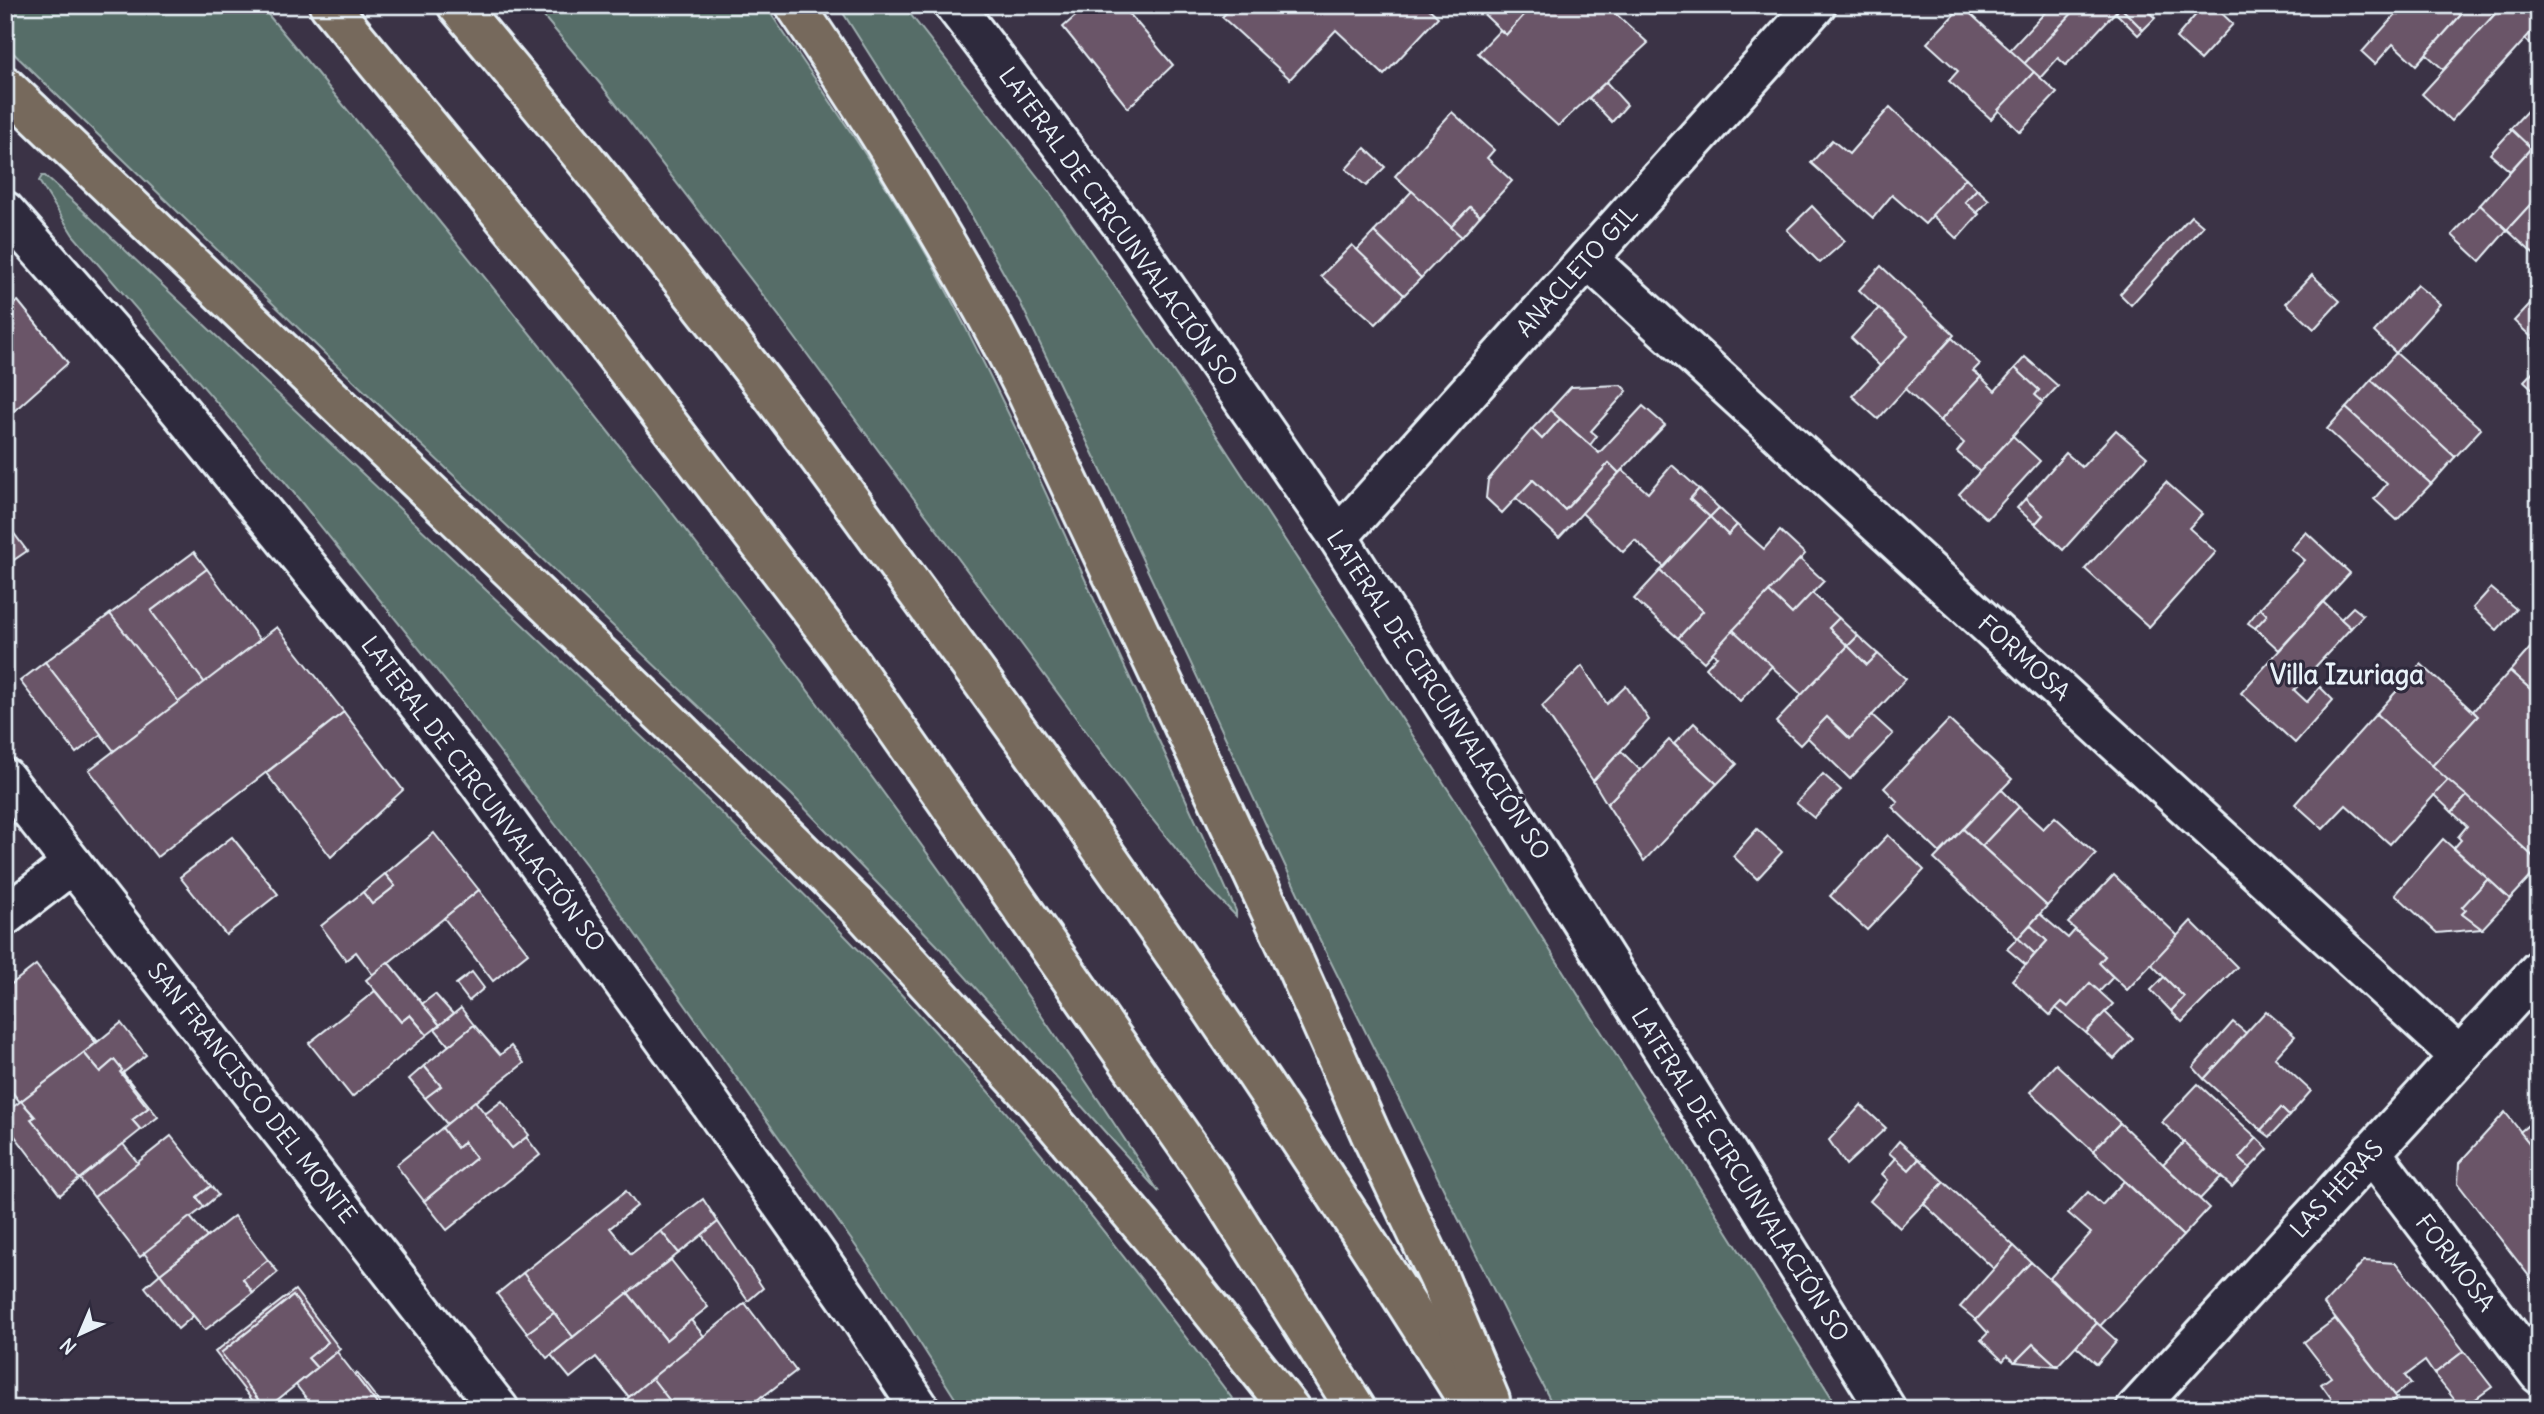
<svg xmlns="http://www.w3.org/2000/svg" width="2544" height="1414" font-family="Delius,sans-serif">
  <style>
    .green { fill: #566d68; stroke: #9fafb0; stroke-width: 2 }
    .building { fill: #6b5568; stroke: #e8f1f8; stroke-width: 2 }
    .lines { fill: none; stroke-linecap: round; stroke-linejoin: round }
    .minor-casing { stroke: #e8f1f8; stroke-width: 44 }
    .highway-casing { stroke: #e8f1f8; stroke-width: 44 }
    .minor { stroke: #2f2a3d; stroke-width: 38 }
    .highway { stroke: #76695c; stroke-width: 38 }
    .labels { text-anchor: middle; stroke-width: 6; stroke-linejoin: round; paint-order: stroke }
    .street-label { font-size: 24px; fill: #e8f1f8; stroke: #2f2a3d }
    .neighbourhood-label { font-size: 26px; font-weight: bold; fill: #e8f1f8; stroke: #2f2a3d }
  </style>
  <rect width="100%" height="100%" fill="#3b3346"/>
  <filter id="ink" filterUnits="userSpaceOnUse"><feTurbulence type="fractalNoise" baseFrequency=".0143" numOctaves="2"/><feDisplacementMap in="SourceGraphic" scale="14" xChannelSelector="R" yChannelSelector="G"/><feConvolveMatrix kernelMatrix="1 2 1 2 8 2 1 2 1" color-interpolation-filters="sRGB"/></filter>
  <g filter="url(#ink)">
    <g class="green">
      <path d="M5,5H260C579,386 889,775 1159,1192L937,945L792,795L322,351L5,45Z"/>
      <path d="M534,5H765C822,90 882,174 932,264C1000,388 1057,517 1115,646C1156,734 1197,822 1236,911V916L1201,880L1136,799L779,316L602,86Z"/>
      <polygon points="838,5 903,5 1048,190 1198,407 1468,820 1839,1409 1555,1409 1517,1337 1315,930 1105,479 1020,302 966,206"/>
      <path d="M42,176H45L75,203C229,348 383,492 536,637C659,753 782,868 898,991C1021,1122 1132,1265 1240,1409H962L879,1279L587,866L455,693L285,482L73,235L39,181Z"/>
    </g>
    <g class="building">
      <polygon points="1088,5 1122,5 1173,65 1128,108 1063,27"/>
      <polygon points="1122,5 1139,5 1129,14"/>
      <polygon points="1234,5 1251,5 1255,9 1258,5 1304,5 1308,9 1312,5 1425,5 1438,17 1384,75 1336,30 1290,79 1222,17"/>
      <polygon points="1474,5 1518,5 1526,13 1506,35"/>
      <polygon points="1606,5 1648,43 1558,126 1478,53 1500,30 1506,35 1533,5"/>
      <polygon points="2052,5 2080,5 2024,64 2010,50"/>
      <polygon points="2080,5 2142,5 2155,18 2143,30 2120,7 2066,65 2058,58 2040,78 2024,64"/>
      <polygon points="2204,5 2213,5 2233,24 2200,60 2176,38"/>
      <polygon points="2404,5 2451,5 2461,15 2416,65 2393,44 2375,64 2362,52"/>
      <polygon points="2451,5 2485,5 2495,14 2444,70 2426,54 2461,15"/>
      <polygon points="2485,5 2539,5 2539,24 2451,121 2422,94 2495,14"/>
      <polygon points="1962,6 2034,72 1991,119 1949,81 1958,71 1927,43"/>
      <polygon points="2120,7 2143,30 2138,35 2116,13"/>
      <polygon points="2539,24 2539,52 2525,39"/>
      <polygon points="2034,72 2057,93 2020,132 1998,110"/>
      <polygon points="1606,82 1627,105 1612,122 1589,98"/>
      <polygon points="2539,98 2539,195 2507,230 2480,205 2531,148 2510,129"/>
      <polygon points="1890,107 1966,178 1925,224 1892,195 1873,218 1811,163 1832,140 1849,154"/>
      <polygon points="1452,112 1494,150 1487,158 1512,181 1480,216 1470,207 1451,227 1395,176"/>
      <polygon points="2512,130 2531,148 2510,171 2490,154"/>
      <polygon points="1365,148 1385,167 1366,186 1346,169"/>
      <polygon points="1966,178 1977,189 1965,202 1979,214 1957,239 1932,215"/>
      <polygon points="1977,189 1989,200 1977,213 1965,202"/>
      <polygon points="1412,191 1461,236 1421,278 1374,232"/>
      <polygon points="2539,195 2539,259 2507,230"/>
      <polygon points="2480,205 2507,230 2480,261 2452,235"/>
      <polygon points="1812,206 1845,241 1820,263 1787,230"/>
      <polygon points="1470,207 1480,216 1462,237 1451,227"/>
      <polygon points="2191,216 2203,226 2131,305 2120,294"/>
      <polygon points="1374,232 1421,278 1404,295 1357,250"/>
      <polygon points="1352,245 1404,295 1376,324 1321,276"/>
      <polygon points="1881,266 1954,335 1878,419 1852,396 1908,336 1859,290"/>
      <polygon points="2312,275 2340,301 2314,329 2286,303"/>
      <polygon points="2417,285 2440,304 2396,353 2374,332"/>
      <polygon points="2539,294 2539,344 2514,321"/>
      <polygon points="18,301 68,363 5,419 5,347 8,345 5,342 5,310"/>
      <polygon points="1879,308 1908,336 1880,366 1851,338"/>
      <polygon points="1952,338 1980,364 1973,371 1981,377 1940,421 1905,389"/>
      <polygon points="2396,353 2481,429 2455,457 2371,380"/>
      <polygon points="2025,357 2058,386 2043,402 2035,395 2039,390 2015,368"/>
      <polygon points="2539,365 2539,395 2524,381"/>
      <polygon points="2015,368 2039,390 2035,395 2043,402 1980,472 1957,452 1964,443 1940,421 1981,377 1995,391"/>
      <polygon points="2371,380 2455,457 2431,484 2346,408"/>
      <polygon points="1621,385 1627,391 1591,431 1597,436 1590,445 1550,410 1571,387"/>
      <polygon points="1643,406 1665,425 1619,473 1609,463 1565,510 1533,480 1502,513 1486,498 1488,480 1532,429 1542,439 1560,419 1599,453"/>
      <polygon points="2346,408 2431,484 2397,520 2374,499 2387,484 2327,429"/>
      <polygon points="1550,410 1560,419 1542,439 1532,429"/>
      <polygon points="2116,430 2147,457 2063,550 2035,524 2043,515 2025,499 2066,453 2082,467"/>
      <polygon points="2013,436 2040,461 1987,519 1959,494"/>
      <polygon points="1609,463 1619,473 1559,538 1516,498 1533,480 1565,510"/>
      <polygon points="1672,465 1699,489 1690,499 1710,517 1664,567 1635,540 1623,552 1582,513 1622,470 1648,493"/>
      <polygon points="2166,482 2202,514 2189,528 2216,552 2149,627 2085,569"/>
      <polygon points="1699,489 1719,508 1710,517 1690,499"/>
      <polygon points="2025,499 2043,515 2035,524 2017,508"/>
      <polygon points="1719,508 1737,525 1728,535 1710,517"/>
      <polygon points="1710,517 1728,535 1737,525 1764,549 1780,531 1805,554 1704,662 1678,638 1703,611 1660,571"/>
      <polygon points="10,528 27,551 5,566 5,531"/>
      <polygon points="2306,532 2350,573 2279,650 2255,628 2267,615 2260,608 2305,560 2291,549"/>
      <polygon points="194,552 207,569 151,611 205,683 179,702 110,614"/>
      <polygon points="1800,559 1824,581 1792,614 1769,592"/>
      <polygon points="207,569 260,640 205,683 151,611"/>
      <polygon points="1660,571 1703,611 1678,638 1634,599"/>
      <polygon points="2491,588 2516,609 2497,630 2473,608"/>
      <polygon points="1769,592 1792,614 1812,593 1839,618 1829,628 1848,646 1802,695 1733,630"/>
      <polygon points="2323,602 2351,628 2294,690 2307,702 2320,687 2333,700 2295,743 2241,693"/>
      <polygon points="2353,607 2363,615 2351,628 2341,619"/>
      <polygon points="2260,608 2267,615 2255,628 2248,623"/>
      <polygon points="110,614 179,702 114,751 45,662"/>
      <polygon points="1839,618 1858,636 1848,646 1829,628"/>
      <polygon points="277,627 344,712 157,857 89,770"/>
      <polygon points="1733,630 1772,666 1740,701 1706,668 1717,656 1712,653"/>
      <polygon points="1858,636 1878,654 1867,665 1848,646"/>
      <polygon points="2539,638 2539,697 2510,671"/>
      <polygon points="1848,646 1867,665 1878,654 1906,679 1850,739 1827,717 1800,745 1776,722"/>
      <polygon points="45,662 101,734 76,753 20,681"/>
      <polygon points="2421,664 2478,716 2432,766 2376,714"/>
      <polygon points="1582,666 1607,704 1626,686 1649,720 1593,781 1542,706"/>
      <polygon points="2510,671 2539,697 2539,862 2432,766 2478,716 2473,711"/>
      <polygon points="344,712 403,790 331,857 266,773"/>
      <polygon points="2376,714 2448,780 2390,844 2346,805 2323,829 2295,804"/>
      <polygon points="1872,715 1893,734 1850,779 1807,737 1827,717 1850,739"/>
      <polygon points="1949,720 2012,779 1940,853 1892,807 1898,802 1884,788"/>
      <polygon points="1694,723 1737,764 1717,784 1674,744"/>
      <polygon points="1669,740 1717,784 1644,861 1607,804"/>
      <polygon points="1621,751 1640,770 1607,804 1593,781"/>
      <polygon points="1823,774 1841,790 1814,818 1796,803"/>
      <polygon points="2448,780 2467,796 2452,812 2434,795"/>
      <polygon points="2001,789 2019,807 1982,846 1963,829"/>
      <polygon points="2467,796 2539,862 2539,868 2510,899 2454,848 2461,840 2458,837 2467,826 2452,812"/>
      <polygon points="2019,807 2043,829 2055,817 2096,854 2047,906 1982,846"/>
      <polygon points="1757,829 1782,852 1757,879 1733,856"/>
      <polygon points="1963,829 2047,906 2018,938 1934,859"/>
      <polygon points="434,833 479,890 373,975 356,952 346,960 321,926 363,892 372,904 395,886 385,874"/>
      <polygon points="1888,835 1924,870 1867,930 1830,896"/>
      <polygon points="232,837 278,894 226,935 180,877"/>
      <polygon points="2443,839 2488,879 2462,907 2466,910 2462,914 2482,929 2437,933 2395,894"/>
      <polygon points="385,874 395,886 372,904 363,892"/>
      <polygon points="2114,875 2178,936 2127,990 2099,963 2105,956 2068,923"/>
      <polygon points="2488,879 2510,899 2482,929 2462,914 2466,910 2462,907"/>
      <polygon points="479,890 528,953 493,981 444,918"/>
      <polygon points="2040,914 2068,938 2075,930 2105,956 2099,963 2113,977 2099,992 2090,983 2068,1007 2062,1002 2050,1015 2012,980 2047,941 2030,925"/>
      <polygon points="2191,921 2237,967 2182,1022 2171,1011 2184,997 2151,964"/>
      <polygon points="2030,925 2047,941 2035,954 2018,938"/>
      <polygon points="2018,938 2035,954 2026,965 2007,949"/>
      <polygon points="388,962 440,1025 427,1035 410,1015 401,1022 366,980"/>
      <polygon points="36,965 96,1043 20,1102 5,1083 5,989"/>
      <polygon points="472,972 484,988 469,1001 456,984"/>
      <polygon points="2164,977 2184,997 2171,1011 2151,990"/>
      <polygon points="2090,983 2113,1004 2086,1033 2056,1008 2062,1002 2068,1007"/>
      <polygon points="52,985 98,1042 96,1043"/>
      <polygon points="375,991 401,1022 410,1015 427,1035 352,1097 309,1043"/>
      <polygon points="435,994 453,1014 440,1025 422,1004"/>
      <polygon points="461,1008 474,1025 449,1046 435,1029"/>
      <polygon points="2266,1011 2295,1036 2275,1058 2311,1091 2289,1116 2281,1108 2261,1130 2204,1079"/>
      <polygon points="2105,1012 2133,1039 2114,1059 2086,1033"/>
      <polygon points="2233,1022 2246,1033 2204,1079 2193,1067"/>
      <polygon points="121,1023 146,1055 123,1073 158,1117 141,1130 132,1120 148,1108 120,1072 122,1070 114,1060 100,1072 84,1053"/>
      <polygon points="474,1025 500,1055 511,1046 524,1063 447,1124 425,1098 441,1086 424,1066"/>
      <polygon points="84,1053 100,1072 114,1060 122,1070 120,1072 148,1108 132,1120 141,1130 79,1179 31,1119 35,1117 21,1101"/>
      <polygon points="2056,1064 2120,1123 2093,1151 2030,1092"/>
      <polygon points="424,1066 441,1086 425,1098 409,1079"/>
      <polygon points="2198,1084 2257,1138 2239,1158 2250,1168 2232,1187 2162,1122"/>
      <polygon points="21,1101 35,1117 31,1119 79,1179 60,1195 5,1123 5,1113"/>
      <polygon points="475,1101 512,1148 526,1137 540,1155 447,1230 424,1201 476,1158 464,1142 457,1148 442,1128"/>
      <polygon points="502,1101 529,1135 512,1148 485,1114"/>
      <polygon points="1861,1105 1886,1128 1846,1165 1829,1140"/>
      <polygon points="2281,1108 2289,1116 2270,1137 2261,1130"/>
      <polygon points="2505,1112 2539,1155 2539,1289 2458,1184 2459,1163"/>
      <polygon points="2539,1116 2539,1155 2520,1132"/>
      <polygon points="2120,1123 2209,1208 2183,1236 2093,1151"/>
      <polygon points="442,1128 457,1148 464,1142 476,1158 424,1201 396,1165"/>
      <polygon points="171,1136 211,1186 197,1197 204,1207 140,1257 94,1197"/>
      <polygon points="2257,1138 2268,1149 2250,1168 2239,1158"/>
      <polygon points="1899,1141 1919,1159 1909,1170 1889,1153"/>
      <polygon points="2184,1142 2221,1177 2200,1199 2163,1164"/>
      <polygon points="123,1144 138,1163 94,1197 80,1179"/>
      <polygon points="1896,1158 1909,1170 1919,1159 1944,1182 1900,1228 1870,1201 1888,1180 1882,1174"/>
      <polygon points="2124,1181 2183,1236 2100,1326 2050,1278 2091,1233 2068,1213 2088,1192 2102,1205"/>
      <polygon points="1944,1182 2014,1246 1994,1269 1924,1204"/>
      <polygon points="211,1186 218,1195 204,1207 197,1197"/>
      <polygon points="626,1191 637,1206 610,1228 631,1254 661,1231 679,1253 573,1337 523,1273"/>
      <polygon points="703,1199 718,1222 679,1253 661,1231"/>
      <polygon points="234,1216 268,1260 243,1279 253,1293 205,1330 160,1274"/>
      <polygon points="190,1217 207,1237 160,1274 144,1253"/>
      <polygon points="718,1222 763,1288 748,1301 702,1235"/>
      <polygon points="2014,1246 2031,1262 1976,1320 1960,1307"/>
      <polygon points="268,1260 278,1272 253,1293 243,1279"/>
      <polygon points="671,1260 708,1307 666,1340 628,1293"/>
      <polygon points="2364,1261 2396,1263 2464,1351 2434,1374 2425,1361 2405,1376 2411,1383 2395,1395 2324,1304"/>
      <polygon points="2031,1262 2097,1323 2057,1366 2033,1344 2015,1362 2007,1356 2003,1361 1981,1340 1988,1333 1976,1320"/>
      <polygon points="523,1273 554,1313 527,1333 497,1294"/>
      <polygon points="160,1274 193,1316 178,1329 145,1287"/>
      <polygon points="295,1290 340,1349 317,1368 308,1358 328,1342 293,1296 221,1353 266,1409 259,1409 215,1352"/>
      <polygon points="628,1293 666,1340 691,1320 704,1336 629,1397 596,1357 570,1378 551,1355"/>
      <polygon points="293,1296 328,1342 308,1358 317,1368 266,1409 221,1353"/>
      <polygon points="745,1303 796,1371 747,1409 676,1409 652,1378"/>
      <polygon points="554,1313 573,1337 547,1358 527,1333"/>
      <polygon points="2335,1319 2397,1398 2383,1409 2339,1409 2321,1384 2331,1377 2304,1342"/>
      <polygon points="2097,1323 2117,1341 2097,1364 2076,1346"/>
      <polygon points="2033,1344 2057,1366 2015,1362"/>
      <polygon points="2464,1351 2492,1387 2462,1409 2434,1374"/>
      <polygon points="337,1352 355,1375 381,1409 311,1409 313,1407 296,1385"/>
      <polygon points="357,1373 385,1409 381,1409 355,1375"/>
      <polygon points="652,1378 676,1409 615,1409 629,1397"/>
      <polygon points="762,1396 772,1409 747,1409"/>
    </g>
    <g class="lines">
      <defs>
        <g id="minor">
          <polyline points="954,5 1123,226 1338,537 1684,1083 1886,1409"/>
          <polyline points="5,211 158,384 356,626 475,777 691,1076 850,1302 920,1409"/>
          <polyline points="1588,259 2459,1056"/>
          <polyline points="1338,537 1816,5"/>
          <polyline points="5,778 499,1409"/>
          <polyline points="5,916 72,864"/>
          <polyline points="2371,1152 2539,1374"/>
          <polyline points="2136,1409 2539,970"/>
        </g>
        <g id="highway">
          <polyline points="329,5 583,313 843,652 1206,1172 1356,1409"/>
          <path d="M457,5C556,123 654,242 748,364C804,435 856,508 909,581C1107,850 1296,1125 1473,1409"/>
          <path d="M795,5C879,129 958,255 1025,389L1288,948L1371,1135L1438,1276L1490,1400"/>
          <polyline points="5,86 671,723 857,906 1035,1100 1175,1265 1290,1409"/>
        </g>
      </defs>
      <use href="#minor" class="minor-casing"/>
      <use href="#highway" class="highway-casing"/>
      <use href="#minor" class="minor"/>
      <use href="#highway" class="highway"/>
    </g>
  </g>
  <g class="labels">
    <g class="street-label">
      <text transform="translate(1118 227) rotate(54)" y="8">LATERAL DE CIRCUNVALACIÓN SO</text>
      <text transform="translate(1577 271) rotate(-48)" y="8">ANACLETO GIL</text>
      <text transform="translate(2024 658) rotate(42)" y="8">FORMOSA</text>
      <text transform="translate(1438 695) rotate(57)" y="8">LATERAL DE CIRCUNVALACIÓN SO</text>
      <text transform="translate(483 794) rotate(53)" y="8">LATERAL DE CIRCUNVALACIÓN SO</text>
      <text transform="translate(252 1093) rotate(52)" y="8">SAN FRANCISCO DEL MONTE</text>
      <text transform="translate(1740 1175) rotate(58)" y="8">LATERAL DE CIRCUNVALACIÓN SO</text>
      <text transform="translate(2337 1189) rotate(-47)" y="8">LAS HERAS</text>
      <text transform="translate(2455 1263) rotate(53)" y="8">FORMOSA</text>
    </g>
    <g class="neighbourhood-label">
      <text x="2347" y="684">Villa Izuriaga</text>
    </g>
  </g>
  <rect width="2544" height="1414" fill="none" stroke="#2f2a3d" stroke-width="28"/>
  <rect x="14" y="14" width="2516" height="1386" fill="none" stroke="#e8f1f8" stroke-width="2.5" filter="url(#ink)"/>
  <g transform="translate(80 1334) rotate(224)" stroke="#2f2a3d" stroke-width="5" paint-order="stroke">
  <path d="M0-5L12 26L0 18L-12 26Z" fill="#e8f1f8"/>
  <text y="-10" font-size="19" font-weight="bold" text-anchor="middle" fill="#e8f1f8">N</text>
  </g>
</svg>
